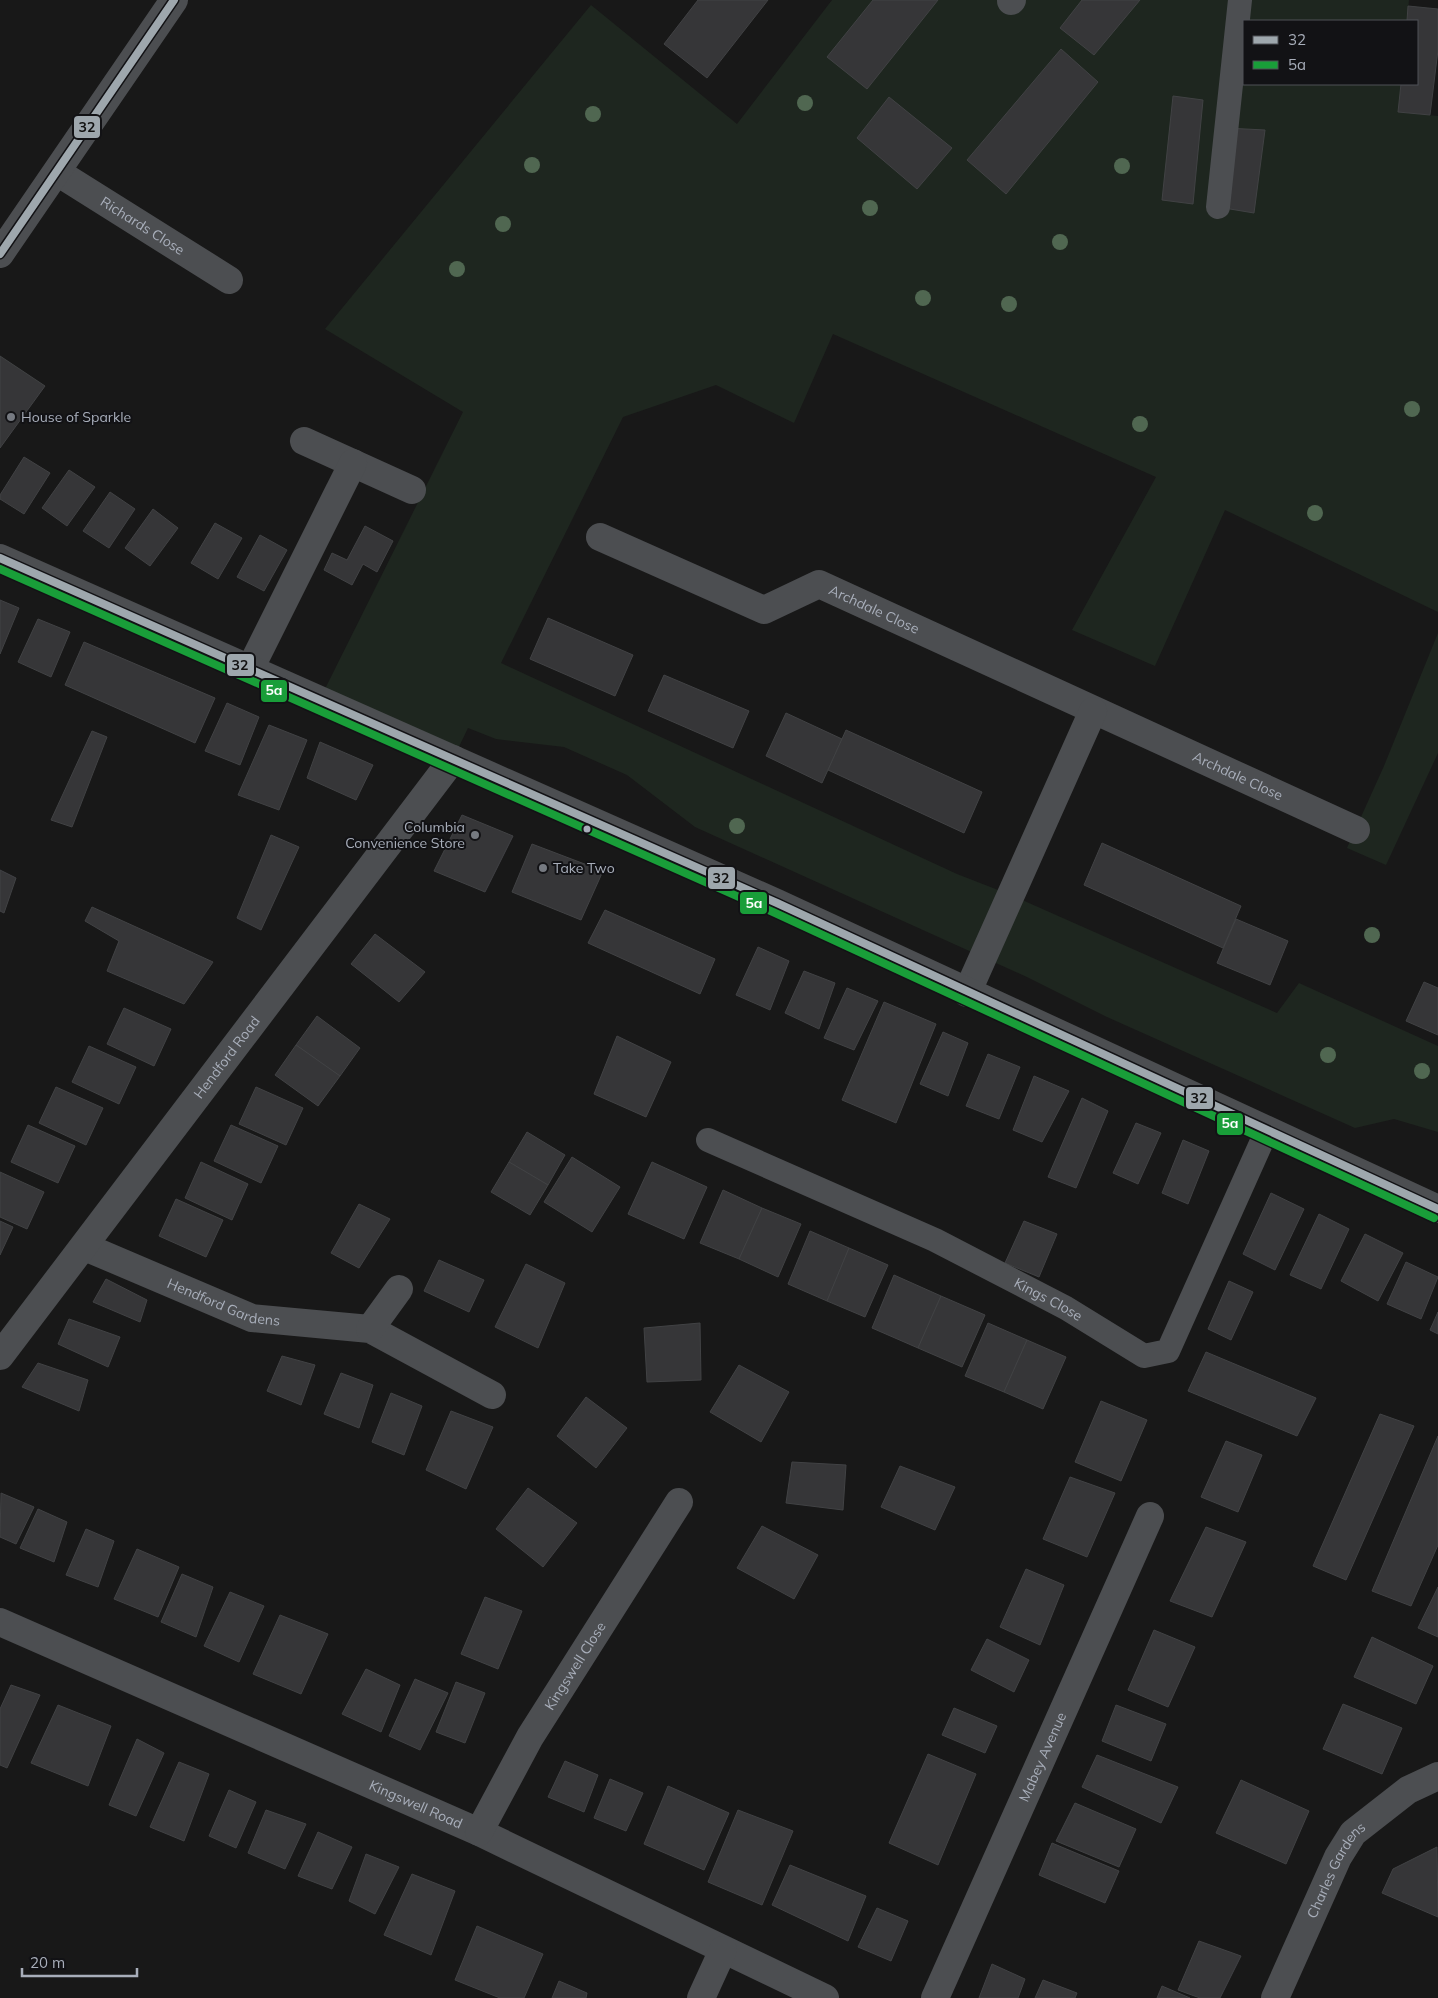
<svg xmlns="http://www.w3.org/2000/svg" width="1438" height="1998" font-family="Mulish,sans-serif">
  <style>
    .green { fill: #1e261f }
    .building { fill: #363638; stroke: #414244 }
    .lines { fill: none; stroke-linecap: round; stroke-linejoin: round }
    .service { stroke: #4c4e51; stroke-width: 24 }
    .minor { stroke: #4c4e51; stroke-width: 28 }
    .tertiary { stroke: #4c4e51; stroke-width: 28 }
    .bus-1-casing { stroke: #121215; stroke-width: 11 }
    .bus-2-casing { stroke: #121215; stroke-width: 11 }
    .bus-1 { stroke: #9ea7ad; stroke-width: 8 }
    .bus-2 { stroke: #199e39; stroke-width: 8 }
    .tree { fill: #506751 }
    .poi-dot { fill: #767a81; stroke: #121215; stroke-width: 2 }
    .bus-dot { fill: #a8aeba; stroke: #121215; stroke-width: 2 }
    .labels { text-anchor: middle; stroke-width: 4; stroke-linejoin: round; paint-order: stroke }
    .street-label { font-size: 14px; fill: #a8aeba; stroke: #121215 }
    .poi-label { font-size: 14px; fill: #a8aeba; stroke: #121215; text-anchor: start }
    .line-badge { stroke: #121215; stroke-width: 2 }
    .badge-label { font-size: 14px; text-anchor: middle; font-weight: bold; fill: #fff }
    .pale-badge-label { font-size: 14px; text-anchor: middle; font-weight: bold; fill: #111 }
  </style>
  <rect width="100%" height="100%" fill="#181818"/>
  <g class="green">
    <polygon points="832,0 1409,0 1407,21 1244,21 1244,84 1401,84 1398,112 1438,116 1438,612 1225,510 1155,666 1072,630 1156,477 833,334 794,423 716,385 623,417 501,663 957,874 1011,895 1277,1013 1299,983 1438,1046 1438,1132 1394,1119 1355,1128 1107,1017 1029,978 695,827 627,775 564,747 496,739 468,728 453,759 320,699 463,412 325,329 591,5 737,124"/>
    <polygon points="1438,633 1438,753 1386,865 1347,848 1384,766"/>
  </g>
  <g class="building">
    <polygon points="698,0 768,0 707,78 664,44"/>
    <polygon points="873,0 938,0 867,89 827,57"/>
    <polygon points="1082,0 1140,0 1094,55 1060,28"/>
    <polygon points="1408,6 1438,9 1438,50 1430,115 1398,112 1401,84 1417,84 1417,21 1407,21"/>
    <polygon points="1061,49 1098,82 1006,194 967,160"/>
    <polygon points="1173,96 1203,100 1193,204 1162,200"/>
    <polygon points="889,97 952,148 917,189 857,138"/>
    <polygon points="1226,128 1265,130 1254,213 1218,207"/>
    <polygon points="0,356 45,386 0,448"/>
    <polygon points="24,457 50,473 24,514 0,499 0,495"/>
    <polygon points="69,470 95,487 67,526 42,508"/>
    <polygon points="110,492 135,509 109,548 83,531"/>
    <polygon points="153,509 178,528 150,566 125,548"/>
    <polygon points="215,523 242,538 218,579 191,563"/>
    <polygon points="365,526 393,541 377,572 363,564 352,585 324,570 332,553 347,560"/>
    <polygon points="260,535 287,550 264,591 237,577"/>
    <polygon points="0,600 19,608 0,654"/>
    <polygon points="548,618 633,655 615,696 530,659"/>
    <polygon points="38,619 70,632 51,677 18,662"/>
    <polygon points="84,642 215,698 195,743 65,685"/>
    <polygon points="664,675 749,711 733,748 648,711"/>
    <polygon points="227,703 259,717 240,765 205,751"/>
    <polygon points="786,713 842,739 822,783 766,756"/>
    <polygon points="269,725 307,740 279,810 238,795"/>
    <polygon points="846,730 982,792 964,833 828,770"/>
    <polygon points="92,731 107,737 72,827 51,820"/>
    <polygon points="320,742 373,765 356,800 307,778"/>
    <polygon points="462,815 513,836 485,892 434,871"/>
    <polygon points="271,835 299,847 261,930 237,918"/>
    <polygon points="1102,843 1241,906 1223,948 1084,885"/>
    <polygon points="532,844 603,871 581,920 512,892"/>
    <polygon points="0,870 16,878 4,913 0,911"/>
    <polygon points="92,907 213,962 184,1004 107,971 119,941 85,921"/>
    <polygon points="605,910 715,959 700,994 588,943"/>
    <polygon points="1236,919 1288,941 1270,985 1217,963"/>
    <polygon points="375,934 425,972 399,1002 351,964"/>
    <polygon points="758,947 789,961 770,1010 736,995"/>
    <polygon points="804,971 835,983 819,1029 785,1013"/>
    <polygon points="1424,982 1438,988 1438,1035 1406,1021"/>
    <polygon points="847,988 878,1001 854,1050 824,1038"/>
    <polygon points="884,1002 936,1024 896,1123 842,1100"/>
    <polygon points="124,1008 171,1029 154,1066 107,1044"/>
    <polygon points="317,1016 360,1048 340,1076 296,1045"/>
    <polygon points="943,1032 968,1043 948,1096 920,1084"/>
    <polygon points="617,1036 671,1062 646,1117 594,1094"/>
    <polygon points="296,1045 340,1076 318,1106 275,1075"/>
    <polygon points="89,1046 136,1067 119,1104 72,1082"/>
    <polygon points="988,1054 1020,1067 999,1119 966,1106"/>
    <polygon points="1034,1076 1069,1091 1042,1142 1013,1130"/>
    <polygon points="56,1087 103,1108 86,1145 39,1123"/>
    <polygon points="256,1087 303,1108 286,1145 239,1124"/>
    <polygon points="1082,1098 1108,1111 1076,1188 1048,1177"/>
    <polygon points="1136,1123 1161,1133 1138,1184 1113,1173"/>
    <polygon points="28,1125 75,1146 58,1183 11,1162"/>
    <polygon points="231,1125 278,1146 261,1183 214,1161"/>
    <polygon points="527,1132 565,1155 548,1185 509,1162"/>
    <polygon points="1183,1140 1209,1151 1188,1204 1162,1193"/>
    <polygon points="572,1157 620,1187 592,1232 544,1202"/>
    <polygon points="201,1162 248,1184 232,1220 185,1198"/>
    <polygon points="509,1162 548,1185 530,1215 491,1192"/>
    <polygon points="652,1162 707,1187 684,1239 628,1214"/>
    <polygon points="0,1172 44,1192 27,1229 0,1217"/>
    <polygon points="723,1190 762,1208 739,1259 700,1243"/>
    <polygon points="1271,1193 1304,1209 1275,1270 1243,1254"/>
    <polygon points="176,1199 223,1220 206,1257 159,1236"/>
    <polygon points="359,1204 390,1219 359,1268 331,1253"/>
    <polygon points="762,1208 801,1224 778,1277 739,1259"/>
    <polygon points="1319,1214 1349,1229 1321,1289 1290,1275"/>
    <polygon points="0,1221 13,1227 0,1255"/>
    <polygon points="1024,1221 1057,1234 1039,1277 1005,1263"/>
    <polygon points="810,1231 849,1248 827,1301 788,1284"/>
    <polygon points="1365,1234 1403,1253 1378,1301 1341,1281"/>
    <polygon points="849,1248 888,1265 865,1317 827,1301"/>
    <polygon points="439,1260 484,1280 469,1312 424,1291"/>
    <polygon points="1406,1262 1438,1277 1421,1319 1387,1304"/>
    <polygon points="526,1264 565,1283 538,1348 495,1327"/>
    <polygon points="894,1275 941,1296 918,1348 872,1328"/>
    <polygon points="106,1279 147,1300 140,1322 93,1302"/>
    <polygon points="1229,1281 1253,1292 1231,1340 1208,1329"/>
    <polygon points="941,1296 985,1315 962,1367 918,1348"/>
    <polygon points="1438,1312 1438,1334 1430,1330"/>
    <polygon points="69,1319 120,1337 108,1367 58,1344"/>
    <polygon points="700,1323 701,1380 647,1382 644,1328"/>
    <polygon points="988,1323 1027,1340 1004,1392 965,1376"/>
    <polygon points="1027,1340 1066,1357 1043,1409 1004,1392"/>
    <polygon points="1206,1352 1316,1398 1297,1436 1188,1391"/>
    <polygon points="282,1356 315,1365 301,1405 267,1391"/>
    <polygon points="38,1363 88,1380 79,1411 22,1387"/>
    <polygon points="739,1365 789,1392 761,1442 710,1412"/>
    <polygon points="341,1373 373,1385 359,1428 324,1414"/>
    <polygon points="391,1393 422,1406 404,1455 372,1442"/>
    <polygon points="586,1397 627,1428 596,1468 557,1436"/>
    <polygon points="1101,1401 1147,1420 1121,1481 1075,1462"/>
    <polygon points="451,1411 493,1427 466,1489 426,1470"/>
    <polygon points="1380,1414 1414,1426 1346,1580 1313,1566"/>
    <polygon points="1438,1436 1438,1545 1411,1606 1372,1591"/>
    <polygon points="1226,1441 1262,1455 1238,1512 1201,1497"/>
    <polygon points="792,1462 846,1465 843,1510 786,1503"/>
    <polygon points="900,1466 955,1487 935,1530 881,1507"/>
    <polygon points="1070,1477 1115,1493 1087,1557 1043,1539"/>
    <polygon points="528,1488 577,1523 543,1567 496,1529"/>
    <polygon points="1,1493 34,1507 16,1544 0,1537"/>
    <polygon points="38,1509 67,1522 54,1562 20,1548"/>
    <polygon points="762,1526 818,1555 794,1599 737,1568"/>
    <polygon points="1206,1527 1246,1542 1212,1617 1170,1601"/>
    <polygon points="86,1529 114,1541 98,1587 66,1575"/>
    <polygon points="137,1549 179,1567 158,1617 114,1599"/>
    <polygon points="1026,1569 1064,1585 1040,1645 1000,1627"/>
    <polygon points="182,1574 213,1587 196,1637 161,1622"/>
    <polygon points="1438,1587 1438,1637 1418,1628"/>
    <polygon points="230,1592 264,1606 239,1662 204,1646"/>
    <polygon points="485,1597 522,1611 498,1669 461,1654"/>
    <polygon points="280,1615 328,1634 301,1694 253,1674"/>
    <polygon points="1154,1630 1195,1647 1168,1707 1128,1690"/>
    <polygon points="1372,1637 1433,1666 1416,1704 1354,1677"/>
    <polygon points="987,1639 1029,1660 1014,1692 971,1670"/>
    <polygon points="366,1669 400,1685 381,1732 342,1714"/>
    <polygon points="415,1679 448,1693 420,1750 389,1736"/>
    <polygon points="456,1682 485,1693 465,1743 436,1732"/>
    <polygon points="11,1685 40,1695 7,1768 0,1765 0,1709"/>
    <polygon points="1343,1704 1402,1728 1382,1774 1323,1749"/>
    <polygon points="58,1705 111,1726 88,1786 31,1763"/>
    <polygon points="1116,1705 1166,1724 1151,1761 1102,1741"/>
    <polygon points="954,1708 997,1726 985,1753 942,1735"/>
    <polygon points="137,1739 164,1753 136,1816 109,1805"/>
    <polygon points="928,1754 976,1774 938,1865 889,1843"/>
    <polygon points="1097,1755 1178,1787 1161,1823 1082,1787"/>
    <polygon points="565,1761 598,1775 584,1812 548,1797"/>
    <polygon points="179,1762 209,1774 184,1841 150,1827"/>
    <polygon points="610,1779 643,1793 626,1831 594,1818"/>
    <polygon points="1241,1780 1309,1811 1286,1864 1216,1833"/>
    <polygon points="668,1786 729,1813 704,1870 644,1844"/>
    <polygon points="229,1790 256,1802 236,1848 209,1836"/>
    <polygon points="1075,1803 1136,1829 1119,1867 1056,1841"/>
    <polygon points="266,1810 306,1824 285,1869 248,1853"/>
    <polygon points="738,1810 793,1831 762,1905 708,1882"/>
    <polygon points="318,1832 352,1847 332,1889 298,1876"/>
    <polygon points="1052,1843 1119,1871 1105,1903 1039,1875"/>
    <polygon points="1437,1847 1438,1917 1382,1893 1393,1869"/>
    <polygon points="366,1854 399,1867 375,1914 349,1901"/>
    <polygon points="790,1865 866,1896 848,1941 772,1905"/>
    <polygon points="412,1874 455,1891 431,1955 384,1935"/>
    <polygon points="877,1908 908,1921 891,1961 858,1947"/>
    <polygon points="477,1926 543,1954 524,1998 500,1998 455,1980"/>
    <polygon points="1199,1941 1241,1956 1220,1998 1200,1998 1178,1990"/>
    <polygon points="992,1964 1025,1979 1018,1998 979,1998"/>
    <polygon points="1043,1980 1077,1993 1075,1998 1035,1998"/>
    <polygon points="559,1981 587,1993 586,1998 552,1998"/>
    <polygon points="1162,1986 1190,1998 1157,1998"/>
  </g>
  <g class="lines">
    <g class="service">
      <polyline points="1218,207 1240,0"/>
      <path id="s1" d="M708,1140L935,1240L1066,1308L1144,1356L1168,1351L1267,1130"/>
    </g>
    <g class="minor">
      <polyline points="1011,1 1012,0"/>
      <path id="s2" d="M57,172L229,280"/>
      <polyline points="0,254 174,0"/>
      <polyline points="304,441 412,490"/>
      <path id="s3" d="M600,537L764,610L819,584L1356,830"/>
      <polyline points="251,667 353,463"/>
      <polyline points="967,993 1093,711"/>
      <path id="s4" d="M85,1247L252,1318L370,1329L492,1395"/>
      <polyline points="370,1329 399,1289"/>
      <path id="s5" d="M0,1356L453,759"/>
      <path id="s6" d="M0,1622L479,1832L825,1998"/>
      <path id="s7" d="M479,1832L530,1737L679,1502"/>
      <polyline points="701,1998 723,1950"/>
      <path id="s8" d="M935,1998L1150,1516"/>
      <path id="s9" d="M1275,1998L1338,1857L1353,1833L1408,1790L1438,1776"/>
    </g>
    <polyline class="tertiary" points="0,558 777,903 1438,1209"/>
    <defs>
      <g id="bus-1">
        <polyline points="0,254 174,0"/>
        <polyline points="0,558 777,903 1438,1209"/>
      </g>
      <polyline id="bus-2" points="0,569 773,912 1434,1218"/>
    </defs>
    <use href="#bus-1" class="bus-1-casing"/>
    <use href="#bus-2" class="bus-2-casing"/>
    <use href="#bus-1" class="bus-1"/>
    <use href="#bus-2" class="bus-2"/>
  </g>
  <g class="tree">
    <circle cx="805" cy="103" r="8"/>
    <circle cx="593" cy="114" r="8"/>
    <circle cx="532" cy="165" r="8"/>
    <circle cx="1122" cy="166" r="8"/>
    <circle cx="870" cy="208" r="8"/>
    <circle cx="503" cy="224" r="8"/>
    <circle cx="1060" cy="242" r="8"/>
    <circle cx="457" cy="269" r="8"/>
    <circle cx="923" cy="298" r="8"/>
    <circle cx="1009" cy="304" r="8"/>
    <circle cx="1412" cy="409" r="8"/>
    <circle cx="1140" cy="424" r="8"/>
    <circle cx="1315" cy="513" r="8"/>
    <circle cx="737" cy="826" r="8"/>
    <circle cx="1372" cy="935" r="8"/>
    <circle cx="1328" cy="1055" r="8"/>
    <circle cx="1422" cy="1071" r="8"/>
  </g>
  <g class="poi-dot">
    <circle cx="11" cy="417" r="5"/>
    <circle cx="475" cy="835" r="5"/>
    <circle cx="543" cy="868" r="5"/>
  </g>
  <circle class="bus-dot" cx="587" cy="829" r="4.5"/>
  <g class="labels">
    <g class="street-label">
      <text dy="5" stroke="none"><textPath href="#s2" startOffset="101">Richards Close</textPath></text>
      <text dy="5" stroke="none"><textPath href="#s3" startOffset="301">Archdale Close</textPath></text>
      <text dy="5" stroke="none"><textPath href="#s3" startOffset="701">Archdale Close</textPath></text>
      <text dy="5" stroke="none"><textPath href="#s5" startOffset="375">Hendford Road</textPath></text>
      <text dy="5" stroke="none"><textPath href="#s4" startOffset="150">Hendford Gardens</textPath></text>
      <text dy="5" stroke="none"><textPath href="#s1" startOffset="376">Kings Close</textPath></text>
      <text dy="5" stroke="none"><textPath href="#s7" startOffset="192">Kingswell Close</textPath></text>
      <text dy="5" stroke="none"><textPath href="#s8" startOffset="264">Mabey Avenue</textPath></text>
      <text dy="5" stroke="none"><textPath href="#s6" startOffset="454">Kingswell Road</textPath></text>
      <text dy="5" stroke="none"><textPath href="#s9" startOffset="142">Charles Gardens</textPath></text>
    </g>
    <g class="poi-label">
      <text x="21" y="422">House of Sparkle</text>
      <text x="465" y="832" text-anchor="end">Columbia<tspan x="465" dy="16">Convenience Store</tspan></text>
      <text x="553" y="873">Take Two</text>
    </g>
  </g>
  <g class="line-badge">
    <rect x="73" y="115" width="28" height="24" rx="5" fill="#9ea7ad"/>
    <rect x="226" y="653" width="29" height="24" rx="5" fill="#9ea7ad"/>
    <rect x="260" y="679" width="28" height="24" rx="5" fill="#199e39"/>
    <rect x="707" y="866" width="29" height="24" rx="5" fill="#9ea7ad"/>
    <rect x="739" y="891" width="29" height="24" rx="5" fill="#199e39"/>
    <rect x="1185" y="1086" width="29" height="24" rx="5" fill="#9ea7ad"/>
    <rect x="1216" y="1112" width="28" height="24" rx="5" fill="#199e39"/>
  </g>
  <g class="badge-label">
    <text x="274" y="695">5a</text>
    <text x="754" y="908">5a</text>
    <text x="1230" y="1128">5a</text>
  </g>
  <g class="pale-badge-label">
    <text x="87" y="132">32</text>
    <text x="240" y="670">32</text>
    <text x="721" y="883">32</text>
    <text x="1199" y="1103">32</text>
  </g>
  <rect x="1243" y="20" width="175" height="65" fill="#121215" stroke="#4e5057"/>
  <rect x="1253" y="36" width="25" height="8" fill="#9ea7ad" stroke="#4e5057"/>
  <text x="1288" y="45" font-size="15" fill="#a8aeba">32</text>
  <rect x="1253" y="61" width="25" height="8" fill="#199e39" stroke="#4e5057"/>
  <text x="1288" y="70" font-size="15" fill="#a8aeba">5a</text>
  <path d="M22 1968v8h115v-8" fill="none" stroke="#a8aeba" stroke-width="2.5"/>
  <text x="30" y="1968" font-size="15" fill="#a8aeba" stroke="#121215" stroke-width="4" paint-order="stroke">20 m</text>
</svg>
